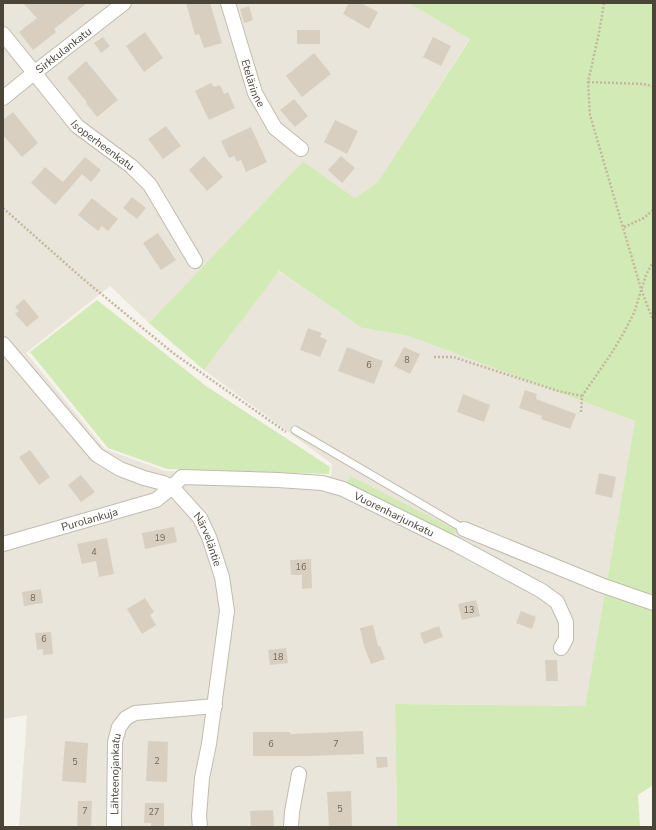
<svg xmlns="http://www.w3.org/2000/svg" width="656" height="830" font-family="'Nunito Sans',sans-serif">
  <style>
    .residential { fill: #eae5da }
    .green { fill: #d2eab5 }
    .building { fill: #d8cfc1 }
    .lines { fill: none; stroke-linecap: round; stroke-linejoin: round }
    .service-casing { stroke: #c2bbae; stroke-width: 9 }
    .minor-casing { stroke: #c2bbae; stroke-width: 16 }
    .path { stroke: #c4b79f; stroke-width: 2.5; stroke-dasharray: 2 2; stroke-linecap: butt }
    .service { stroke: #fff; stroke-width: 7 }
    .minor { stroke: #fff; stroke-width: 14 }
    .labels { text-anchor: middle; stroke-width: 3; stroke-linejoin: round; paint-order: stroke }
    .number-label { font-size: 9px; fill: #6e675b }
    .street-label { font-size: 11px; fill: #4b4439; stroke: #fff }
  </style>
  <rect width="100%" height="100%" fill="#f6f3ec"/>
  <polygon class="residential" points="3,3 409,3 470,38 378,182 355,198 303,161 149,323 110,286 26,353 105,449 165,471 331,476 332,464 204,370 278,271 362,328 409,336 635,421 585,706 395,704 397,827 19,827 27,715 3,719"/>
  <g class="green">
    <polygon points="409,3 653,3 653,785 638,795 640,827 397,827 395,704 585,706 635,421 409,336 362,328 279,271 204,370 149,323 303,161 355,198 378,182 470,39"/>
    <polygon points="97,300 206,386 330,467 329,474 167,469 108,448 30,352"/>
    <polygon points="350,476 458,531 460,532 448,535 347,484"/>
  </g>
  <g class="building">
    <polygon points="23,3 87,3 54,29 56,32 33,50 19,32 37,18"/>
    <polygon points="186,3 210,3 222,43 204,48 199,34 195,35"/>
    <polygon points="349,3 361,3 378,12 369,29 343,14"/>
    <polygon points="249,6 253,20 244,23 240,9"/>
    <rect x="297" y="30" width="23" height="14"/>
    <polygon points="145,32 163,58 144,72 126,46"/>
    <polygon points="103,37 110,46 101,53 94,43"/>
    <polygon points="433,37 451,46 441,66 423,57"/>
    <polygon points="314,53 331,74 302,97 286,76"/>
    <polygon points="86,61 118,100 97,117 86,103 87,102 67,78"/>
    <polygon points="211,83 214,87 220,85 224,94 228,92 235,108 209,120 195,91"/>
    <polygon points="294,99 308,116 295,127 280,110"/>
    <polygon points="13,112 38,143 22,157 3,135 3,120"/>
    <polygon points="335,120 358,131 347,154 324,142"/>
    <polygon points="166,126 181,146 163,159 148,139"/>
    <polygon points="251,127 267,162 246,172 241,160 237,162 234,156 229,158 221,141"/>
    <polygon points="204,156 223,177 207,191 189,170"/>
    <polygon points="341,156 355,168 342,183 328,170"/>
    <polygon points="85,157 101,170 91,182 82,174 55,205 31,183 45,167 63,182"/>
    <polygon points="132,197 146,208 137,219 123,208"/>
    <polygon points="92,198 118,219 108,231 102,226 98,231 78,215"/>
    <polygon points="158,233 176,260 161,270 143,243"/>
    <polygon points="24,299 39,317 27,327 15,314 19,311 15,307"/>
    <polygon points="308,328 322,333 320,337 327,340 320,357 300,350"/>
    <polygon points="347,347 383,361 374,384 338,371"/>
    <polygon points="404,347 420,354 410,374 394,366"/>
    <polygon points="525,390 537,394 536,399 576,414 570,429 541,419 542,416 519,408"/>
    <polygon points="463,394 490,405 484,422 457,412"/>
    <polygon points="30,450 50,477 39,485 19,457"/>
    <polygon points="599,473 616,477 612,498 595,494"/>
    <polygon points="81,475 95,492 81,502 68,485"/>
    <polygon points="174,527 177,542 145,549 142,533"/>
    <polygon points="107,538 114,574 99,577 96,561 82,564 77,544"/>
    <polygon points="311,559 312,588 302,589 302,575 291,575 290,560"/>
    <polygon points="41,589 43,603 24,606 22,592"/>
    <polygon points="145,598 154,612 150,615 156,625 142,634 127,609"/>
    <polygon points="476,600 480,616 462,620 458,604"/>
    <polygon points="521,611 536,617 532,629 516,623"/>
    <polygon points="373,625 378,646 380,646 385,659 371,664 364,646 360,628"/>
    <polygon points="439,626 443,637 424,644 420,633"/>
    <polygon points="51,632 53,654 43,655 43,649 37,650 35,633"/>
    <polygon points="286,648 288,663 270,665 268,650"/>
    <polygon points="545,660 557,660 558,681 546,681"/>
    <polygon points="363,731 364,754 311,756 253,756 253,732 290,732 290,734"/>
    <polygon points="65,741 88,743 86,783 62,781"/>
    <polygon points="148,741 168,742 167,782 146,781"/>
    <polygon points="376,757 387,757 388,767 377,768"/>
    <polygon points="351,791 352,826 329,827 327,792"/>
    <polygon points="78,801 92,801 91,827 77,827"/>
    <polygon points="145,803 164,803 164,827 151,827 151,823 144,823"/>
    <polygon points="273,810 274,827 251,827 250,811"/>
  </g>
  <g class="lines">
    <defs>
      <polyline id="service" points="295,430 464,529"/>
      <g id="minor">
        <path id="s1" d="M228,3L255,93L275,128L301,149"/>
        <path id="s2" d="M3,34L77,126L131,166L150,185L195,261"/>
        <path id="s3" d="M3,98L34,73L124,3"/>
        <path id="s4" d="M3,344L97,455L120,469L144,478L163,483L172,487L200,518L209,537L222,577L227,611L209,744L202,778L199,816L200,827"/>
        <polyline points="464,529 601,585 653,603"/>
        <path id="s5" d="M3,544L156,500L172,487L182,477L278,480L322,483L343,489L457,545L542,591L557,602L566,622V639L561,648"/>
        <path id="s6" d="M114,827L115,742L119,727L126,718L135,713L215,706"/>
        <polyline points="291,827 292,812 299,774"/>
      </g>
    </defs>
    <use href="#service" class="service-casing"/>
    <use href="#minor" class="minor-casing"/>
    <g class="path">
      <polyline points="604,3 599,33 588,82 590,115 641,289 653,320"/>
      <polyline points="588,82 643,84 653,86"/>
      <polyline points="3,208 82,278 173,353 286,432"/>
      <polyline points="624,227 644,218 653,210"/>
      <polyline points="434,357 453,357 558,391 582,396 581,412"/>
      <polyline points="582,396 611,354 623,334 634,313 646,275 653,262"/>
    </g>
    <use href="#service" class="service"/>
    <use href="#minor" class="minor"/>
  </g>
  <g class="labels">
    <g class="number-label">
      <text x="407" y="363">8</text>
      <text x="369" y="368">6</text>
      <text x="160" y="541">19</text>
      <text x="94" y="555">4</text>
      <text x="301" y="570">16</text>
      <text x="33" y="601">8</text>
      <text x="469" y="613">13</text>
      <text x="44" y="642">6</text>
      <text x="278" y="660">18</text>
      <text x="271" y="747">6</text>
      <text x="336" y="747">7</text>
      <text x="157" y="764">2</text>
      <text x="75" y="765">5</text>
      <text x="340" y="812">5</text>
      <text x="85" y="814">7</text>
      <text x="154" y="815">27</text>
    </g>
    <g class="street-label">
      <text dy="4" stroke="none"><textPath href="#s3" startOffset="77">Sirkkulankatu</textPath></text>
      <text dy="4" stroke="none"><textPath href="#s1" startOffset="84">Etelärinne</textPath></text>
      <text dy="4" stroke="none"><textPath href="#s2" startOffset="150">Isoperheenkatu</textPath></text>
      <text dy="4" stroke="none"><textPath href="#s5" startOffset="413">Vuorenharjunkatu</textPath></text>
      <text dy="4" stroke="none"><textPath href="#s5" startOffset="90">Purolankuja</textPath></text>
      <text dy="4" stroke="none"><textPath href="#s4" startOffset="292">Närveläntie</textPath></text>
      <text dy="4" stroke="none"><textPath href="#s6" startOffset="53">Lähteenojankatu</textPath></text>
    </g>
  </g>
  <rect width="656" height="830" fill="none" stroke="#4b4439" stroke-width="8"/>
</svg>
